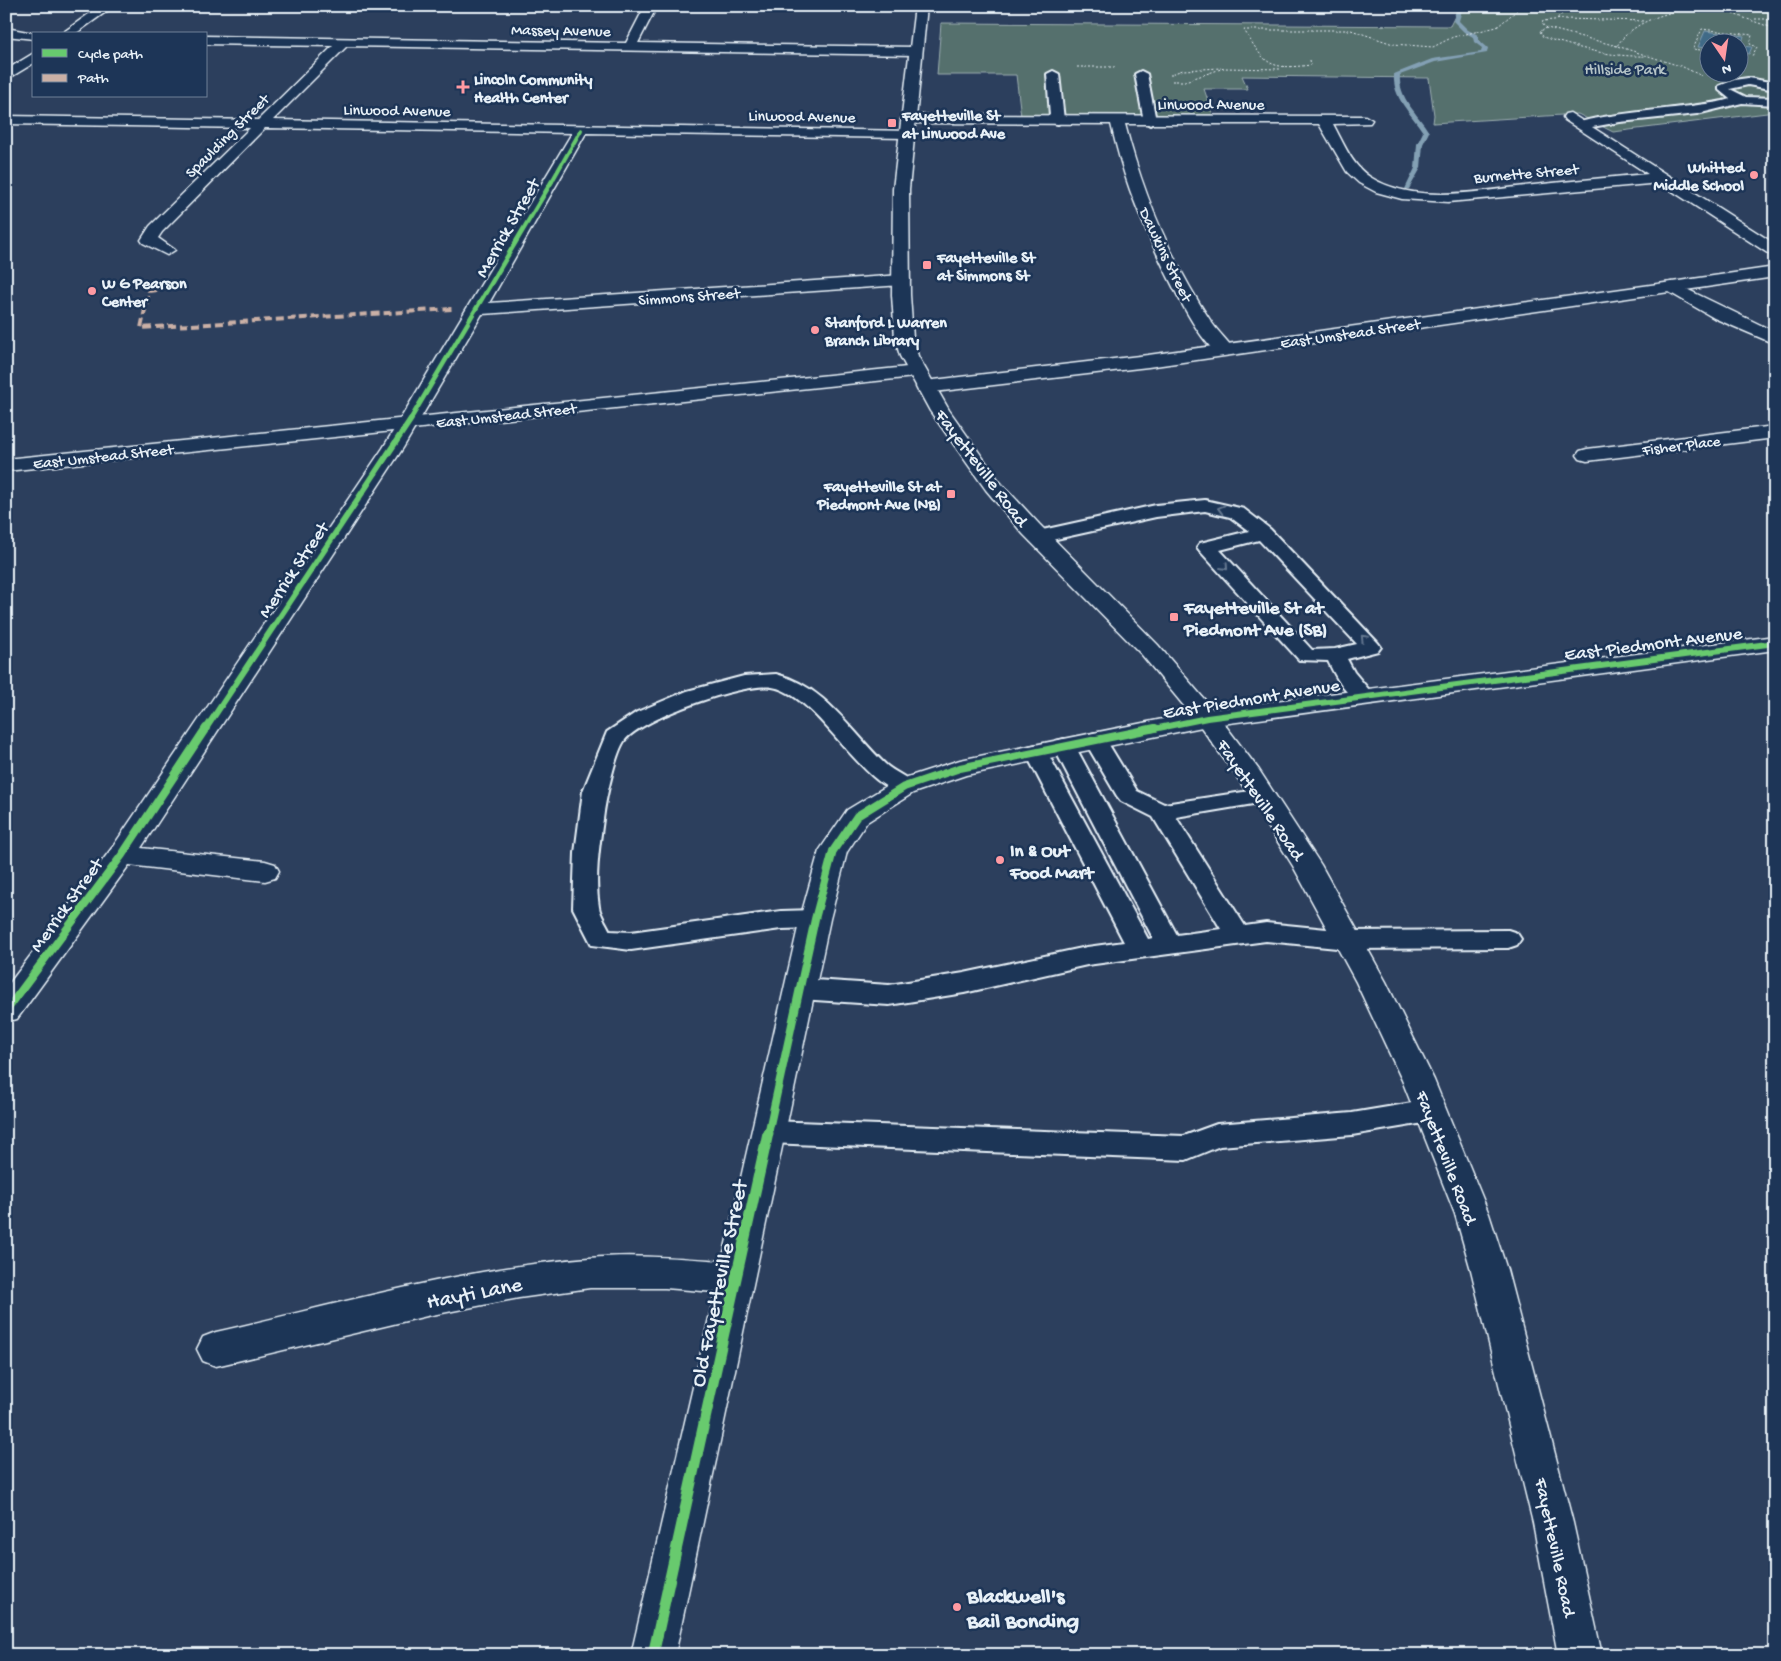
<svg xmlns="http://www.w3.org/2000/svg" width="1781" height="1661" font-family="'Gochi Hand',sans-serif">
  <style>
    .green { fill: #556f6d; stroke: #9eb0b2; fill-rule: evenodd }
    .water { fill: #406a87; stroke: #83a0b4 }
    .lines { fill: none; stroke-linecap: round; stroke-linejoin: round }
    .stream { fill: #83a0b4; fill-rule: evenodd }
    .service-casing { stroke: #e8f1f8; stroke-width: 4 }
    .minor-casing { stroke: #e8f1f8; stroke-width: 3 }
    .tertiary-casing { stroke: #e8f1f8; stroke-width: 3 }
    .secondary-casing { stroke: #e8f1f8; stroke-width: 3 }
    .path { stroke: #e8f1f8; stroke-width: 1; stroke-dasharray: 2 2; stroke-linecap: butt }
    .service { fill: #1d3557; fill-rule: evenodd }
    .minor { fill: #1d3557; fill-rule: evenodd }
    .tertiary { fill: #1d3557; fill-rule: evenodd }
    .secondary { fill: #1d3557; fill-rule: evenodd }
    .quiet { stroke: #cab0a6; stroke-width: 4; stroke-dasharray: 8 4; stroke-linecap: butt }
    .cycleway-far4-casing { stroke: #1d3557; stroke-width: 5 }
    .cycleway-far3-casing { stroke: #1d3557; stroke-width: 6 }
    .cycleway-far2-casing { stroke: #1d3557; stroke-width: 9 }
    .cycleway-far1-casing { stroke: #1d3557; stroke-width: 11 }
    .cycleway-casing { stroke: #1d3557; stroke-width: 14 }
    .cycleway-far4 { stroke: #67ca6e; stroke-width: 4 }
    .cycleway-far3 { stroke: #67ca6e; stroke-width: 4.5 }
    .cycleway-far2 { stroke: #67ca6e; stroke-width: 6 }
    .cycleway-far1 { stroke: #67ca6e; stroke-width: 8 }
    .cycleway { stroke: #67ca6e; stroke-width: 11 }
    .oneway { stroke: #64778f }
    .poi-dot { fill: #ff9aa2; stroke: #1d3557; stroke-width: 2 }
    .labels { text-anchor: middle; stroke-width: 5; stroke-linejoin: round; paint-order: stroke }
    .far-street-label { font-size: 16px; fill: #e8f1f8; stroke: #1d3557 }
    .far-park-label { font-size: 16px; fill: #b5c4c7; stroke: #1d3557 }
    .far-poi-label { font-size: 16px; font-weight: bold; fill: #e8f1f8; stroke: #1d3557; text-anchor: start }
    .street-label { font-size: 19px; fill: #e8f1f8; stroke: #1d3557 }
    .poi-label { font-size: 19px; font-weight: bold; fill: #e8f1f8; stroke: #1d3557; text-anchor: start }
    .near-street-label { font-size: 22px; fill: #e8f1f8; stroke: #1d3557 }
    .near-poi-label { font-size: 22px; font-weight: bold; fill: #e8f1f8; stroke: #1d3557; text-anchor: start }
  </style>
  <rect width="100%" height="100%" fill="#2c3f5d"/>
  <filter id="ink" filterUnits="userSpaceOnUse"><feTurbulence type="fractalNoise" baseFrequency=".02" numOctaves="2"/><feDisplacementMap in="SourceGraphic" scale="10" xChannelSelector="R" yChannelSelector="G"/><feConvolveMatrix kernelMatrix="1 2 1 2 8 2 1 2 1" color-interpolation-filters="sRGB"/></filter>
  <g filter="url(#ink)">
    <path class="green" d="M1460,6H1775V112L1613,132L1578,114L1433,123L1434,115L1429,78L1242,76L1248,89H1204L1213,115L1021,116L1016,75H937L941,23L1450,26ZM1708,42H1738V72H1708Z"/>
    <polygon class="water" points="1705,31 1744,36 1741,46 1752,47 1749,54 1739,52 1738,42 1708,42 1708,48 1698,47"/>
    <g class="lines">
      <path class="stream" d="M1457,6H1463L1459,21L1468,30L1478,35L1479,40L1488,48L1487,53L1435,62L1400,75C1398,98 1418,114 1429,132L1423,144L1421,168L1409,189H1405L1415,168L1417,144L1423,132C1411,113 1392,98 1394,74L1432,59L1481,52L1482,48L1474,42L1473,37L1464,32L1453,21Z"/>
      <defs>
        <g id="service">
          <polygon points="1053,71 1059,74 1064,120 1058,124 1054,123 1050,116 1047,74"/>
          <polygon points="1141,71 1147,74 1156,121 1150,125 1144,121 1135,74"/>
          <path d="M1748,78L1775,83V90L1748,85L1730,89L1746,97L1775,98V105L1742,103L1697,114L1620,122L1581,129L1575,125C1584,115 1700,107 1723,101L1730,99L1719,90V86L1734,80Z"/>
          <path d="M1205,500L1244,509L1270,529L1378,643L1381,647L1378,651L1347,659L1354,672L1375,697L1372,702C1351,707 1336,678 1328,661L1299,660L1200,551L1197,547L1200,543L1249,531L1230,517L1205,511L1156,517L1038,543L1031,541L1029,537L1031,533L1038,531L1156,505ZM1259,540L1357,644L1335,649L1312,650L1220,550Z"/>
          <path d="M776,674C825,686 851,731 885,764C894,773 908,776 916,787L912,792C869,803 820,694 772,687C744,682 643,718 625,740C616,751 606,798 604,812C600,842 594,876 599,907C600,914 606,923 610,931L631,932L781,911L815,910L824,913L828,919L824,925L815,928L781,929L631,950L592,945L573,908L575,853L583,791L607,732L637,712L687,691L744,676Z"/>
          <polygon points="1095,733 1103,735 1137,791 1164,804 1263,789 1271,791 1275,796 1271,801 1176,817 1245,926 1266,923 1347,931 1508,930 1517,933 1521,939 1517,945 1508,948 1347,949 1266,941 1087,965 964,993 889,1005 800,999 791,996 787,989 791,982 800,979 889,985 964,973 1087,947 1124,942 1025,752 1028,747 1036,745 1044,747 1047,752 1148,939 1153,938 1053,746 1056,741 1064,739 1072,741 1075,746 1177,935 1221,929 1153,817 1121,801 1117,796 1084,740 1087,735"/>
          <polygon points="1430,1100 1440,1103 1444,1111 1440,1119 1430,1122 1352,1135 1220,1146 1186,1160 769,1143 759,1140 755,1132 759,1124 769,1121 1184,1136 1217,1124 1352,1113"/>
        </g>
        <g id="minor">
          <polygon points="100,6 114,6 75,34 61,34"/>
          <polygon points="645,6 657,6 638,43 915,47 921,51 915,55 347,46 273,120 912,131 914,134 912,137 907,138 586,133 489,303 902,275 908,276 910,280 908,284 902,285 482,314 403,448 141,848 265,861 275,864 279,871 275,878 265,881 129,865 17,1019 6,1022 6,988 112,848 383,448 572,133 265,128 162,232 158,238 175,250 167,255 143,243 141,240 150,226 250,128 6,124 6,116 258,120 333,46 206,44 206,36 626,43"/>
          <polygon points="6,28 39,34 34,34 34,39 6,36"/>
          <polygon points="34,53 34,63 6,80 6,70"/>
          <path d="M1570,113L1775,244V256L1769,254L1660,183L1448,202L1402,199L1376,192L1359,183L1347,172L1319,124H1125C1143,194 1172,263 1212,323C1219,333 1228,341 1234,350L1231,354C1227,355 1224,356 1220,354C1194,344 1141,220 1130,190C1122,168 1116,146 1111,124L908,123L901,119L908,115L1365,116L1372,120L1370,123L1333,124C1343,142 1352,166 1370,177C1416,206 1483,190 1534,185C1572,181 1610,177 1648,174L1565,120L1563,117L1565,114Z"/>
          <polygon points="1775,267 1775,277 1672,292 1666,291 1663,287 1666,283 1672,282"/>
          <polygon points="1775,426 1775,438 1587,461 1580,459 1577,455 1580,451 1587,449"/>
          <path d="M1775,636V650L1207,726L966,775L913,793L867,822L847,852L830,919L675,1655H631L715,1292L665,1288H590L519,1298L427,1316L216,1366L203,1361L197,1349L203,1337L216,1332C339,1304 463,1268 589,1258C633,1254 678,1258 722,1261L800,919L819,851L847,810L895,781L960,760L1207,710Z"/>
        </g>
        <g id="tertiary">
          <polygon points="1672,282 1775,332 1775,344 1714,318 1669,292 1148,367 925,393 918,391 916,387 918,383 925,381 1148,355"/>
          <polygon points="917,366 924,368 926,372 924,376 6,471 6,459"/>
        </g>
        <polygon id="secondary" points="915,6 927,6 909,189 910,295 913,338 918,356 949,410 1000,482 1039,524 1158,645 1216,713 1259,770 1321,865 1386,982 1434,1080 1489,1214 1507,1270 1573,1523 1602,1655 1558,1655 1533,1523 1471,1270 1455,1214 1402,1080 1356,982 1293,866 1239,780 1198,723 1142,655 1023,534 986,490 930,411 900,356 895,338 892,295 893,189"/>
      </defs>
      <use href="#service" class="service-casing"/>
      <use href="#minor" class="minor-casing"/>
      <use href="#tertiary" class="tertiary-casing"/>
      <use href="#secondary" class="secondary-casing"/>
      <g class="path">
        <polyline points="1556,6 1566,11 1556,19"/>
        <path d="M1696,6C1668,13 1633,20 1617,46L1683,67L1702,76"/>
        <polyline points="1710,6 1770,27"/>
        <polyline points="1755,19 1775,19"/>
        <path d="M1547,28L1540,31L1543,37C1577,48 1609,57 1645,56"/>
        <polyline points="1617,46 1547,28 1542,24 1543,21 1564,19 1645,21"/>
        <polyline points="1708,51 1693,49 1702,29 1752,35 1750,44 1757,47 1752,56"/>
        <path d="M1310,60L1311,65C1268,70 1266,65 1244,30H1351L1393,44L1433,47L1453,37L1497,27L1522,6"/>
        <polyline points="1077,67 1115,67"/>
        <polyline points="1171,76 1171,74 1183,70 1221,68"/>
        <polyline points="1172,81 1185,81 1224,68 1280,69"/>
      </g>
      <use href="#service" class="service"/>
      <use href="#minor" class="minor"/>
      <use href="#tertiary" class="tertiary"/>
      <use href="#secondary" class="secondary"/>
      <polyline class="quiet" points="156,290 149,291 141,328 452,309"/>
      <defs>
        <polyline id="cycleway-far4" points="551,183 581,130"/>
        <polyline id="cycleway-far3" points="410,420 552,181"/>
        <g id="cycleway-far2">
          <polyline points="205,730 411,419"/>
          <polyline points="1149,730 1207,718 1775,643"/>
        </g>
        <g id="cycleway-far1">
          <polyline points="6,1011 122,855 206,728"/>
          <polyline points="768,1134 815,919 833,851 857,816 904,787 960,768 1155,728"/>
        </g>
        <polyline id="cycleway" points="653,1655 768,1133"/>
      </defs>
      <use href="#cycleway-far4" class="cycleway-far4-casing"/>
      <use href="#cycleway-far3" class="cycleway-far3-casing"/>
      <use href="#cycleway-far2" class="cycleway-far2-casing"/>
      <use href="#cycleway-far1" class="cycleway-far1-casing"/>
      <use href="#cycleway" class="cycleway-casing"/>
      <use href="#cycleway-far4" class="cycleway-far4"/>
      <use href="#cycleway-far3" class="cycleway-far3"/>
      <use href="#cycleway-far2" class="cycleway-far2"/>
      <use href="#cycleway-far1" class="cycleway-far1"/>
      <use href="#cycleway" class="cycleway"/>
    </g>
    <defs><path id="oneway-chevron" d="M-2-3.5L2.5 0L-2 3.5" fill="none" stroke-width="1.6" stroke-linecap="round" stroke-linejoin="round" transform="scale(1.25)"/></defs>
    <g class="oneway">
      <use href="#oneway-chevron" transform="translate(1221 509) rotate(-165)"/>
      <use href="#oneway-chevron" transform="translate(1225 567) rotate(48)"/>
      <use href="#oneway-chevron" transform="translate(1364 638) rotate(-134)"/>
    </g>
  </g>
  <g class="poi-dot">
    <path d="M460.5 79.5h5v5h5v5h-5v5h-5v-5h-5v-5h5z"/>
    <rect x="887" y="118" width="10" height="10" rx="2.5"/>
    <circle cx="1754" cy="175" r="5"/>
    <rect x="922" y="260" width="10" height="10" rx="2.5"/>
    <circle cx="92" cy="291" r="5"/>
    <circle cx="815" cy="330" r="5"/>
    <rect x="946" y="489" width="10" height="10" rx="2.5"/>
    <rect x="1169" y="612" width="10" height="10" rx="2.5"/>
    <circle cx="1000" cy="860" r="5"/>
    <circle cx="957" cy="1607" r="5"/>
  </g>
  <g class="labels">
    <g class="far-street-label">
      <text transform="translate(561 29) rotate(1)" y="6">Massey Avenue</text>
      <text x="1211" y="109">Linwood Avenue</text>
      <text transform="translate(397 109) rotate(1)" y="6">Linwood Avenue</text>
      <text transform="translate(802 115) rotate(1)" y="6">Linwood Avenue</text>
      <text transform="translate(226 135) rotate(-45)" y="6">Spaulding Street</text>
      <text transform="translate(1526 172) rotate(-5)" y="6">Burnette Street</text>
      <text transform="translate(1167 254) rotate(64)" y="6">Dawkins Street</text>
      <text transform="translate(689 295) rotate(-4)" y="6">Simmons Street</text>
      <text transform="translate(1350 332) rotate(-8)" y="6">East Umstead Street</text>
      <text transform="translate(506 414) rotate(-6)" y="6">East Umstead Street</text>
      <text transform="translate(1681 444) rotate(-7)" y="6">Fisher Place</text>
      <text transform="translate(103 455) rotate(-6)" y="6">East Umstead Street</text>
    </g>
    <g class="far-park-label">
      <text x="1625" y="74">Hillside Park</text>
    </g>
    <g class="far-poi-label">
      <text x="474" y="84">Lincoln Community<tspan x="474" dy="18">Health Center</tspan></text>
      <text x="902" y="120">Fayetteville St<tspan x="902" dy="18">at Linwood Ave</tspan></text>
      <text x="1744" y="172" text-anchor="end">Whitted<tspan x="1744" dy="18">Middle School</tspan></text>
      <text x="937" y="262">Fayetteville St<tspan x="937" dy="18">at Simmons St</tspan></text>
      <text x="102" y="288">W G Pearson<tspan x="102" dy="18">Center</tspan></text>
      <text x="825" y="327">Stanford L Warren<tspan x="825" dy="18">Branch Library</tspan></text>
      <text x="941" y="491" text-anchor="end">Fayetteville St at<tspan x="941" dy="18">Piedmont Ave (NB)</tspan></text>
    </g>
    <g class="street-label">
      <text transform="translate(506 227) rotate(-60)" y="7">Merrick Street</text>
      <text transform="translate(983 467) rotate(53)" y="7">Fayetteville Road</text>
      <text transform="translate(292 569) rotate(-56)" y="7">Merrick Street</text>
      <text transform="translate(1653 642) rotate(-7)" y="7">East Piedmont Avenue</text>
      <text transform="translate(1251 697) rotate(-9)" y="7">East Piedmont Avenue</text>
      <text transform="translate(1262 799) rotate(56)" y="7">Fayetteville Road</text>
      <text transform="translate(65 904) rotate(-54)" y="7">Merrick Street</text>
      <text transform="translate(1448 1157) rotate(69)" y="7">Fayetteville Road</text>
      <text transform="translate(1557 1547) rotate(78)" y="7">Fayetteville Road</text>
    </g>
    <g class="poi-label">
      <text x="1184" y="613">Fayetteville St at<tspan x="1184" dy="22">Piedmont Ave (SB)</tspan></text>
      <text x="1010" y="856">In &amp; Out<tspan x="1010" dy="22">Food Mart</tspan></text>
    </g>
    <g class="near-street-label">
      <text transform="translate(717 1283) rotate(-78)" y="8">Old Fayetteville Street</text>
      <text transform="translate(474 1291) rotate(-11)" y="8">Hayti Lane</text>
    </g>
    <g class="near-poi-label">
      <text x="967" y="1602">Blackwell's<tspan x="967" dy="25">Bail Bonding</tspan></text>
    </g>
  </g>
  <rect width="1781" height="1661" fill="none" stroke="#1d3557" stroke-width="25"/>
  <rect x="12" y="12" width="1756" height="1636" fill="none" stroke="#e8f1f8" stroke-width="2" filter="url(#ink)"/>
  <rect x="32" y="32" width="175" height="65" fill="#1d3557" stroke="#6e8097"/>
  <rect x="42" y="49" width="25" height="8" fill="#67ca6e" stroke="#6e8097"/>
  <text x="78" y="58" font-size="15" fill="#e8f1f8">Cycle path</text>
  <rect x="42" y="74" width="25" height="8" fill="#cab0a6" stroke="#6e8097"/>
  <text x="78" y="82" font-size="15" fill="#e8f1f8">Path</text>
  <g transform="translate(1724 58) rotate(167)"><circle r="24" fill="#1d3557" stroke="#6e8097"/>
  <path d="M0-4L9 19L0 12L-9 19Z" fill="#ff9aa2"/>
  <text y="-8" font-size="14" font-weight="bold" text-anchor="middle" fill="#e8f1f8">N</text>
  </g>
</svg>
